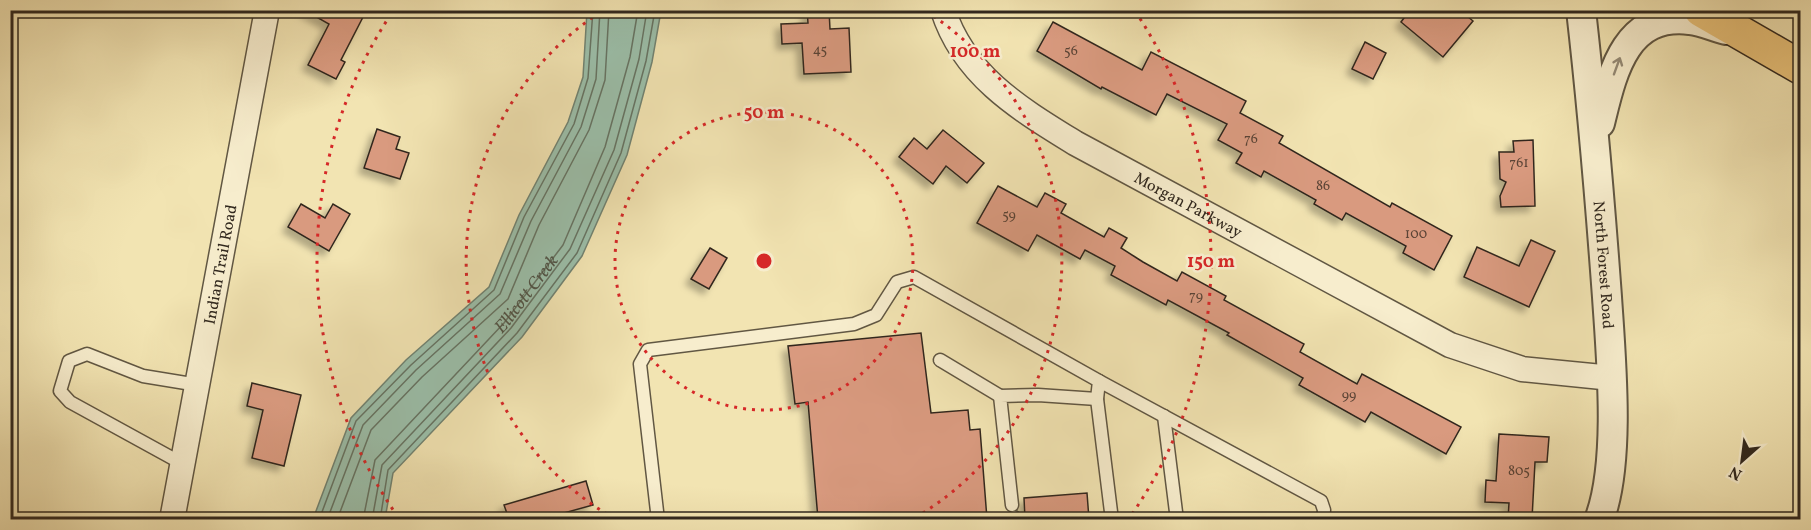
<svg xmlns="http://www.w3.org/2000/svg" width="1811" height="530" font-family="Vollkorn,serif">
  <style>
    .water { fill: #9bbfaa; stroke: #718372; stroke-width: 1.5 }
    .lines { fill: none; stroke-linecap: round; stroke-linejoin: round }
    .shore { stroke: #667464; stroke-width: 1.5 }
    .building { fill: #d99a7f; stroke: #31281e; stroke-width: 1.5; filter: url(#shadow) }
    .service-casing { stroke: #615743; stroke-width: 15 }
    .minor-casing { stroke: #615743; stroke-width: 27 }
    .tertiary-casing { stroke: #615743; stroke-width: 32 }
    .primary-casing { stroke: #31281e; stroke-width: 36 }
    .service { stroke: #f7edcd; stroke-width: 12 }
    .minor { stroke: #f7edcd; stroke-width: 24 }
    .tertiary { stroke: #f7edcd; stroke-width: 28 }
    .primary { stroke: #e9c279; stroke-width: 33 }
    .oneway { stroke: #948a76 }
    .ring { fill: none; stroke: #d62828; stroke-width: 3; stroke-dasharray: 3 6 }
    .labels { text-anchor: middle; stroke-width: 5; stroke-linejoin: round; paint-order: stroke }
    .number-label { font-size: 14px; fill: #5b4436 }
    .street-label { font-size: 16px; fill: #31281e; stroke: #f7edcd }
    .water-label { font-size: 18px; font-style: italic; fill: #515548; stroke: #f7edcd }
    .centre { fill: #d62828; stroke: #f7edcd; stroke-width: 3 }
    .ring-label { font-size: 18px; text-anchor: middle; font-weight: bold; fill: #d62828; stroke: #f7edcd; stroke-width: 5; stroke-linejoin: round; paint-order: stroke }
  </style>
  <defs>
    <filter id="shadow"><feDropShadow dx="-5.5" dy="5.5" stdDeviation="3" flood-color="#0004"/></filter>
  </defs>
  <rect width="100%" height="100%" fill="#f2e4b2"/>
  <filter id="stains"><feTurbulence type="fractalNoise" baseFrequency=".00333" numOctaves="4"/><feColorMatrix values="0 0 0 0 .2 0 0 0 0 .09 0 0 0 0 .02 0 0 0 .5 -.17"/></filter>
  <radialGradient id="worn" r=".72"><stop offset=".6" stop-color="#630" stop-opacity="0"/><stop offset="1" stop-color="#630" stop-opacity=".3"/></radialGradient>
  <polygon class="water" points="587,11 661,11 652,62 627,155 582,256 522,337 393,473 385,519 313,519 351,418 406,360 489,287 519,215 568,122 583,77"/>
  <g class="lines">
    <g class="shore">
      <polyline points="319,520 356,421 411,365 494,290 524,217 574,124 588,78 593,10"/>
      <polyline points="327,520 363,425 416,370 500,294 531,221 581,127 596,79 600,10"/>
      <polyline points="337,520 371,430 422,377 508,299 539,225 589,130 605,80 609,10"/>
      <path id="s1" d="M363,520L375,460L504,323L563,245L605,147L630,57L638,10"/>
      <polyline points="372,520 382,465 511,328 570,249 614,150 639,59 647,10"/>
      <polyline points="380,520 388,470 517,333 577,253 621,153 646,61 655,10"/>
    </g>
  </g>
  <g class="building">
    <polygon points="304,10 350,10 363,17 341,60 345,62 336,79 308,65 329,24"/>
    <polygon points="807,10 829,10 830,29 849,28 851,72 804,74 802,43 782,44 781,24 808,23"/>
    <polygon points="1410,10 1460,10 1473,21 1443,57 1401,22"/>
    <polygon points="1053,22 1142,70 1151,52 1246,101 1240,113 1283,136 1279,143 1390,207 1392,203 1452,236 1434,270 1403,253 1406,246 1346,213 1342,220 1314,204 1316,200 1264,171 1261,177 1236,163 1242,153 1218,140 1227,124 1167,94 1156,115 1102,87 1101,89 1037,51"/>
    <polygon points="1365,42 1386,53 1373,79 1352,69"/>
    <polygon points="377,129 400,137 396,149 409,153 400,179 364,168"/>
    <polygon points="943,130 984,163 967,183 946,166 933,184 899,157 914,138 927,149"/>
    <polygon points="1533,140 1535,206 1501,207 1500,196 1506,182 1500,179 1499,152 1514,152 1513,141"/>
    <polygon points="998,186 1037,207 1045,193 1066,204 1061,213 1104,237 1109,228 1127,238 1121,248 1143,262 1177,281 1182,272 1226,296 1224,300 1304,344 1300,352 1357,384 1362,374 1461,427 1446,454 1371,412 1365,422 1299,385 1303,378 1227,335 1229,333 1168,300 1166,305 1111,275 1115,266 1085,250 1080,259 1037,235 1028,251 977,223"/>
    <polygon points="301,204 325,218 333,204 350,214 329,251 288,227"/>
    <polygon points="1531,240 1555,251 1529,307 1464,277 1477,247 1519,266"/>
    <polygon points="710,248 727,258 709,289 691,279"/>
    <polygon points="921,333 931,413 968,410 970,430 980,429 987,519 818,519 808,402 795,404 788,346"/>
    <polygon points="252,383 301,395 284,466 252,458 263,410 247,406"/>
    <polygon points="1499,434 1549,437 1547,462 1535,462 1532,519 1508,519 1509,503 1485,502 1486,480 1496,481"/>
    <polygon points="586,481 593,505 553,516 554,519 509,519 504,505"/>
    <polygon points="1087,493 1089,519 1025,519 1024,498"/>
  </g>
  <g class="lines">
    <defs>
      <g id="service">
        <polyline points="940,360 1000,396"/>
        <polyline points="1099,381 1321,501 1324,510 1323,520"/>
        <polyline points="1164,416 1177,520"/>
        <polyline points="183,464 70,402 60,391 69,361 87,354 143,376 198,385"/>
        <polyline points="1012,505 1000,396 1038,395 1097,399"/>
        <polyline points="1014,517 1014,520"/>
        <polyline points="658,520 640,364 648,350 854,324 876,315 897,282 914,277 1099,381 1097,399 1112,520"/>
      </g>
      <g id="minor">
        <path id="s2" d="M943,10C964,76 1020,109 1075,143L1450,345L1522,369L1612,378"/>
        <path id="s3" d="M172,520L267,10"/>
      </g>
      <g id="tertiary">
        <path id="s4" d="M1581,10C1592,106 1600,201 1607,297C1611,358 1621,463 1599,520"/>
        <path d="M1600,123C1612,75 1624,12 1690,20C1702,21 1714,27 1726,30"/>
      </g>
      <polyline id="primary" points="1701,10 1800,67"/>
    </defs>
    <use href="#service" class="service-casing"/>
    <use href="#minor" class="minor-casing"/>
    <use href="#tertiary" class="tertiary-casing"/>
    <use href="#primary" class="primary-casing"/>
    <use href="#service" class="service"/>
    <use href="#minor" class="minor"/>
    <use href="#tertiary" class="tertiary"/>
    <use href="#primary" class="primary"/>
  </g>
  <defs><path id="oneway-shaft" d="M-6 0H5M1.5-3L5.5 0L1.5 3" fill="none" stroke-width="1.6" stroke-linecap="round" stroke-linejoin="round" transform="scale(1.5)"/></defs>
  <use class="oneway" href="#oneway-shaft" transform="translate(1617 66) rotate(-70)"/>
  <g class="ring">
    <circle cx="764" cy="261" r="149"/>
    <path d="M615 519A298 298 0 0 1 602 11M926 11A298 298 0 0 1 913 519"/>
    <path d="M398 517A447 447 0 0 1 393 11M1135 11A447 447 0 0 1 1130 517"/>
  </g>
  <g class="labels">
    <g class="number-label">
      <text x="820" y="54">45</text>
      <text x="1071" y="55">56</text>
      <text x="1251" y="143">76</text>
      <text x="1519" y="167">761</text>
      <text x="1323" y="190">86</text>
      <text x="1009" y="219">59</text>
      <text x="1416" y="238">100</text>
      <text x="1196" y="300">79</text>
      <text x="1349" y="399">99</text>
      <text x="1519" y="475">805</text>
    </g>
    <g class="street-label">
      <text dy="6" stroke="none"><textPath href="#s2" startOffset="321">Morgan Parkway</textPath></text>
      <text dy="6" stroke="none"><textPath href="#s3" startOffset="260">Indian Trail Road</textPath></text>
      <text dy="6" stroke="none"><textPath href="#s4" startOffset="256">North Forest Road</textPath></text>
    </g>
    <g class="water-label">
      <text dy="6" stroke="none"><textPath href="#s1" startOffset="286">Ellicott Creek</textPath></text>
    </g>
  </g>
  <circle cx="764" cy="261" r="9" class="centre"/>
  <g class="ring-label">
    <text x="975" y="57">100 m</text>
    <text x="764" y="118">50 m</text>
    <text x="1211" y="267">150 m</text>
  </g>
  <rect width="1811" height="530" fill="none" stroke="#f2e4b2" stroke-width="36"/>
  <rect x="12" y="12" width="1787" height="506" fill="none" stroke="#31281e" stroke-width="3"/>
  <rect x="18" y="18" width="1775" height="494" fill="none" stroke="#31281e" stroke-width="1.5"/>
  <g transform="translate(1742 461) rotate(208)" stroke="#f7edcd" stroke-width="4.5" paint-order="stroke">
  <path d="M0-4.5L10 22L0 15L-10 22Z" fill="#31281e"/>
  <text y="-9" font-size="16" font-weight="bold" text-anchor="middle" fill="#31281e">N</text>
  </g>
  <rect width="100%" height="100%" filter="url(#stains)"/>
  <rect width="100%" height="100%" fill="url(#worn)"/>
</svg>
